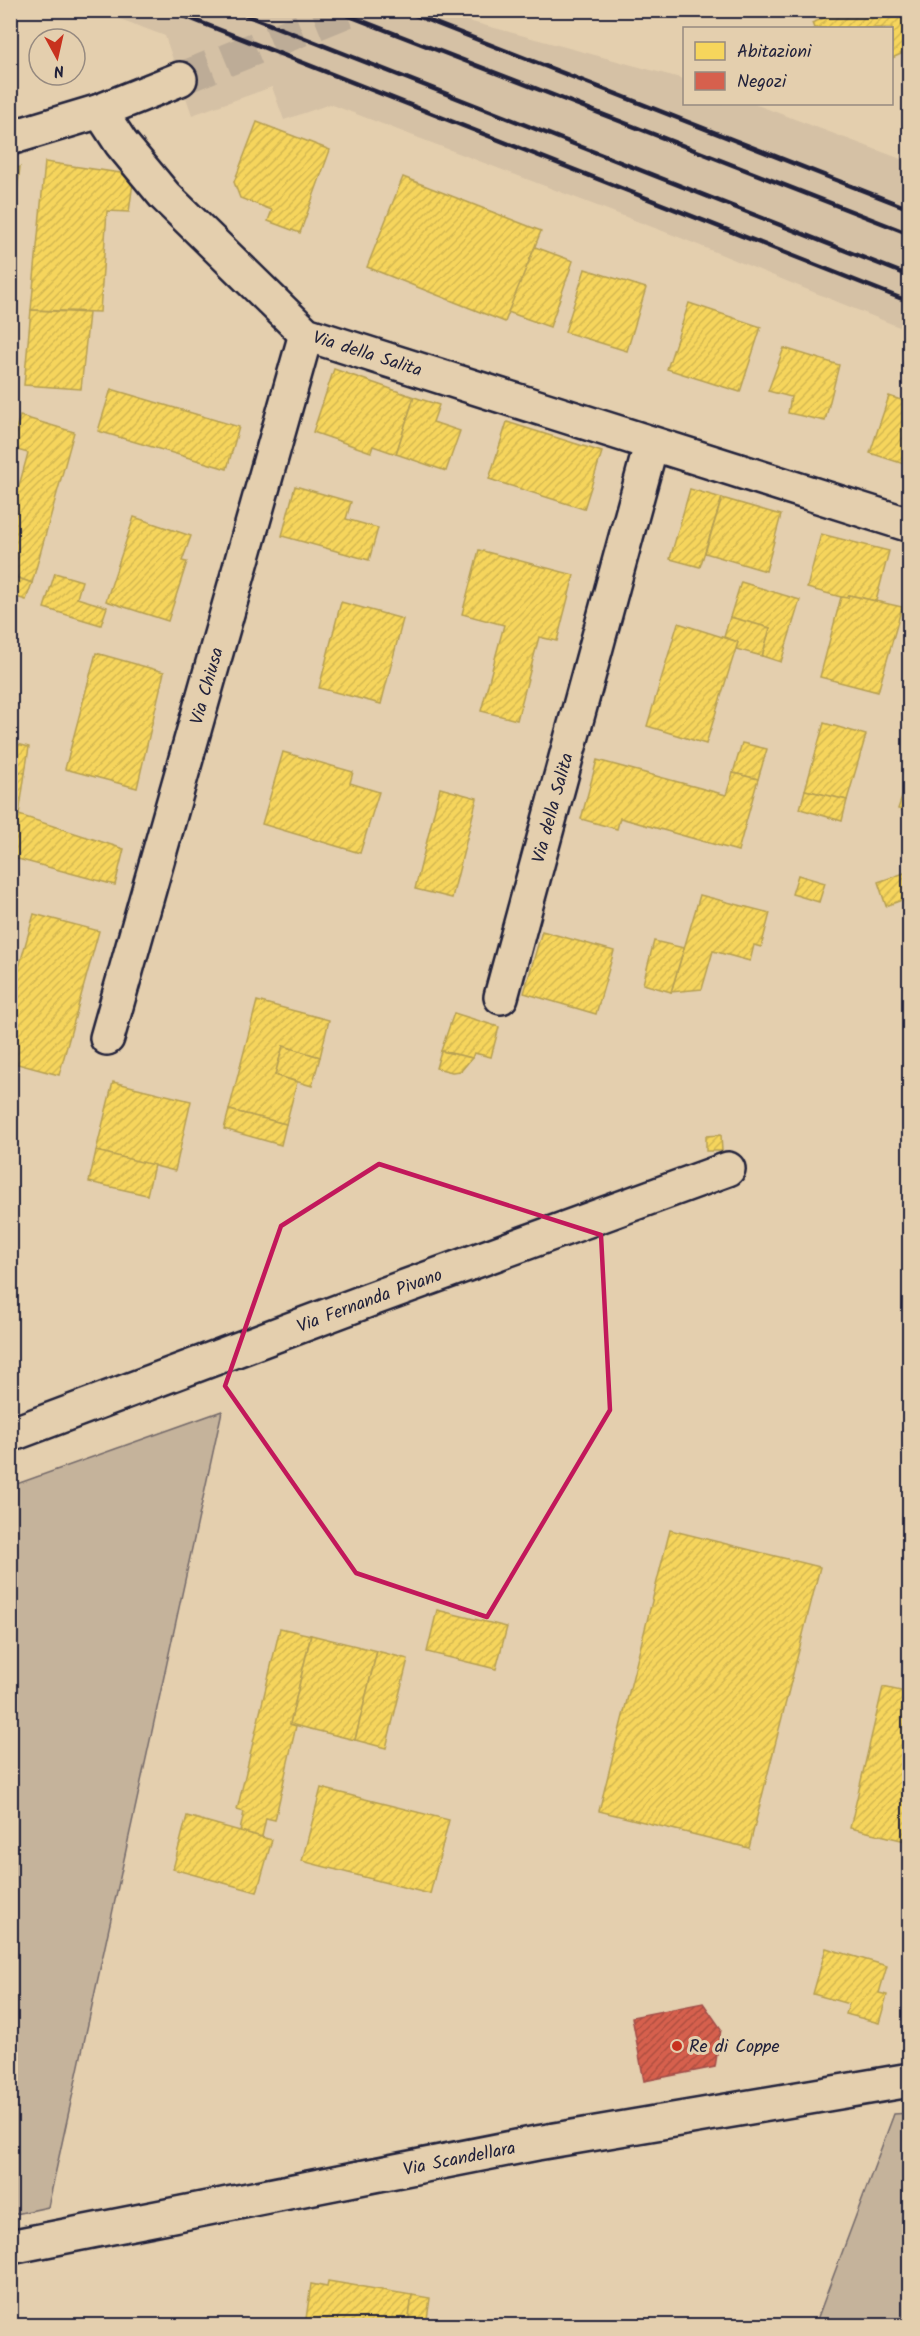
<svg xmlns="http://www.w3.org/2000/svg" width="920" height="2336" font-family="Kalam,sans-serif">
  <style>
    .built { fill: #d5c1a5 }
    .green { fill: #c5b39b; stroke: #746a6b; stroke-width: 1.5 }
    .homes { fill: url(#homes-hatch); stroke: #b69f52; stroke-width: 1.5 }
    .shops { fill: url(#shops-hatch); stroke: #a04d48; stroke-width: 1.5 }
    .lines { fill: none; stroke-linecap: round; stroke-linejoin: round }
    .major-tunnel { stroke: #bdac97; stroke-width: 33; stroke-dasharray: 33 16; stroke-linecap: butt }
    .minor-casing { stroke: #22223b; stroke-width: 38 }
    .major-casing { stroke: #22223b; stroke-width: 38 }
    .minor { stroke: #e4cfae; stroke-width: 33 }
    .major { stroke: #e4cfae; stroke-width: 33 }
    .rail { stroke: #22223b; stroke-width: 4.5 }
    .marked { fill: none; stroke: #c2185b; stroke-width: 4.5; stroke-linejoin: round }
    .poi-dot { fill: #c8321e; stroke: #e4cfae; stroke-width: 2 }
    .labels { text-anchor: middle; stroke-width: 6; stroke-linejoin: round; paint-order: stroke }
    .street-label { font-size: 18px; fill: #22223b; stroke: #e4cfae }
    .poi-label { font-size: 18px; fill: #22223b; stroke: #e4cfae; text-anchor: start }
  </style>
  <defs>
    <pattern id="homes-hatch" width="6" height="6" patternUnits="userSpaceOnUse" patternTransform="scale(1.5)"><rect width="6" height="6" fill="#f6d55c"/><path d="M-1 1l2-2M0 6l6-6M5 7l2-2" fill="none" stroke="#d3b751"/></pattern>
    <pattern id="shops-hatch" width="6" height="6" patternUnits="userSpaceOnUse" patternTransform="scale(1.5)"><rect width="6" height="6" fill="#d6604d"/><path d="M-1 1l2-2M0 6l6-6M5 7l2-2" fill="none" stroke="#ad4f41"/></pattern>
  </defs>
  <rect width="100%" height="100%" fill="#e4cfae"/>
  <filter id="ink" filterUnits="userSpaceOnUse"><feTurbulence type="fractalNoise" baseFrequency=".0167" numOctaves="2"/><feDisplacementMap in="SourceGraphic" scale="12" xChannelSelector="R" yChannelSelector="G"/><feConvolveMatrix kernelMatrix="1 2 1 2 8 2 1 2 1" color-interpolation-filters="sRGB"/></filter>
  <g filter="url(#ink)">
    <polygon class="built" points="99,11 431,11 684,79 684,104 754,104 909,162 909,331 681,238 330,104 284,120 272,87 192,115 165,36"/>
    <g class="green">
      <polygon points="222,1411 48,2207 11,2215 11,1486"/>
      <polygon points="909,2113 909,2325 815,2325 894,2114"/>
    </g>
    <g class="homes">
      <polygon points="843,10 910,10 910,50 892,58 892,28 814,28 812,23"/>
      <polygon points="257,122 330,150 300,233 268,221 272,210 240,198 234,182"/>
      <polygon points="45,162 134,175 129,212 107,211 100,312 31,310"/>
      <polygon points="20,167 13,225 10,225 10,170"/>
      <polygon points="403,177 541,231 505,322 367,267"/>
      <polygon points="535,247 573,261 550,327 508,312"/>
      <polygon points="585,269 646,288 627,351 565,332"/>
      <polygon points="689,303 761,327 740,392 667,369"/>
      <polygon points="31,310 89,313 81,389 24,385"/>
      <polygon points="784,348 839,365 825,421 788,413 791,397 768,391"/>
      <polygon points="334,369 414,397 396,454 373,446 371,452 313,432"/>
      <polygon points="111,389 239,427 227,469 98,431"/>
      <polygon points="889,396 910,403 910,466 870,453"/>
      <polygon points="414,397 439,405 433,422 460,431 446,471 396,454"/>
      <polygon points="20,416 74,432 32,583 10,575 10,519 28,453 10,448"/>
      <polygon points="507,422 602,452 584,509 489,479"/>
      <polygon points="295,486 351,502 346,519 378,528 369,560 282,536"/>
      <polygon points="690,489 722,498 700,567 670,559"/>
      <polygon points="722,498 781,515 766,571 705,553"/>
      <polygon points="134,517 191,536 182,561 187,562 168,621 106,601"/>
      <polygon points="821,534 889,551 876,601 849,595 848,598 841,597 807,588"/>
      <polygon points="479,550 574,575 557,641 539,637 517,720 481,711 504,625 462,614"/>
      <polygon points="55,573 82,581 77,598 107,607 101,625 44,608"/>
      <polygon points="10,575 32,583 26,600 10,595"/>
      <polygon points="741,582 800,600 781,662 762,656 770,628 730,617"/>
      <polygon points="849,595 902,607 878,692 820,677 841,597 848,598"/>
      <polygon points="341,602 403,619 381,704 319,688"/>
      <polygon points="730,617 770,628 762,656 736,649 738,642 724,637"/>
      <polygon points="678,623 738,642 706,744 647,726"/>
      <polygon points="96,653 164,672 137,788 65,769"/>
      <polygon points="824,723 866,735 847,800 805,790"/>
      <polygon points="10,742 29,747 25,773 10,770"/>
      <polygon points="742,743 767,749 758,779 733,773"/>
      <polygon points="283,752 353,772 350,783 379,792 360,853 262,824"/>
      <polygon points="597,760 726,795 733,773 758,779 738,851 620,818 617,829 581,819"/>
      <polygon points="10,770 25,773 19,815 124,849 115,885 10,857"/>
      <polygon points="910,774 910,811 898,809"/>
      <polygon points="440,788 477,798 452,898 415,889"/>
      <polygon points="805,790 847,800 842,821 800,809"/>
      <polygon points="910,871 910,897 886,906 878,882"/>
      <polygon points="798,875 825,883 819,902 792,894"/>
      <polygon points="700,895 770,913 761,947 754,945 750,961 713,951 702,989 671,992"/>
      <polygon points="34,914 99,931 59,1075 10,1062 10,999"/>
      <polygon points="542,931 614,951 596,1014 524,993"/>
      <polygon points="654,941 684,948 671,992 643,984"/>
      <polygon points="257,1001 329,1020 320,1057 283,1046 275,1075 297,1082 286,1124 229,1110"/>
      <polygon points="454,1013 499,1027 491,1057 474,1053 472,1058 441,1051"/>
      <polygon points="283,1046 320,1057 312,1086 275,1075"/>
      <polygon points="441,1051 472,1058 461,1071 452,1072 436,1068"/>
      <polygon points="113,1082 191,1101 175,1171 96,1151"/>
      <polygon points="229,1110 286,1124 281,1145 224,1129"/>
      <polygon points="721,1135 722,1151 706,1151 706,1136"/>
      <polygon points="96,1151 154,1165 147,1195 89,1182"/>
      <polygon points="670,1530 820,1567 749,1848 599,1811"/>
      <polygon points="437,1610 507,1627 496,1669 427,1652"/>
      <polygon points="280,1628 311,1635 290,1724 296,1726 275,1820 266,1818 262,1837 240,1831 244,1812 237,1810"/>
      <polygon points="311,1635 377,1651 355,1740 290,1724"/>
      <polygon points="377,1651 408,1659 386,1748 355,1740"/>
      <polygon points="883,1687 910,1693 910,1842 850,1828"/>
      <polygon points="321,1788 449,1820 430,1894 302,1861"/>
      <polygon points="187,1816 272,1840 257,1892 173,1869"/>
      <polygon points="826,1948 887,1966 879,1993 887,1995 879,2023 846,2014 849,2004 813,1994"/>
      <polygon points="328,2281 412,2295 408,2326 305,2326 311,2284 327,2287"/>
      <polygon points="412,2295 430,2298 426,2326 408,2326"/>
    </g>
    <polygon class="shops" points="703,2003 721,2029 715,2067 644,2081 632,2017"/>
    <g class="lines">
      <polyline class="major-tunnel" points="180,79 350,10"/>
      <defs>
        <g id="minor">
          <path id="s1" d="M100,111L121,143L165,196L306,334L910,525"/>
          <path id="s2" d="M501,997L651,445"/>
          <path id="s3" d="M107,1038L306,334"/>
          <path id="s4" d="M10,1435L369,1300L728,1169"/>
          <path id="s5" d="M10,2247L537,2143L910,2080"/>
        </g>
        <polyline id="major" points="10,138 100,111 180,79"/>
      </defs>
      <use href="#minor" class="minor-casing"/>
      <use href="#major" class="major-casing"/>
      <use href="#minor" class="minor"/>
      <use href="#major" class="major"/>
      <g class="rail">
        <polyline points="169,10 910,302"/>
        <polyline points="233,10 910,276"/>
        <polyline points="334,10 910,234"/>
        <polyline points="402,10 910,209"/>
      </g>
    </g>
  </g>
  <path class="marked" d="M379,1164L601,1235L610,1410L487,1617L356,1573L225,1386L281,1226Z"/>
  <circle class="poi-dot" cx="677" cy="2046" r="6"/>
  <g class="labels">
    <g class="street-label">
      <text dy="6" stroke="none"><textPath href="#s1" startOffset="369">Via della Salita</textPath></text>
      <text dy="6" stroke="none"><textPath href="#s3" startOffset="366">Via Chiusa</textPath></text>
      <text dy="6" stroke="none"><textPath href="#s2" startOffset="196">Via della Salita</textPath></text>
      <text dy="6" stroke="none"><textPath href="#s4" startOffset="384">Via Fernanda Pivano</textPath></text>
      <text dy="6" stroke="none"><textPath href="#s5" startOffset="458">Via Scandellara</textPath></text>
    </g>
    <g class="poi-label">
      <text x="689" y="2052">Re di Coppe</text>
    </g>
  </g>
  <rect width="920" height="2336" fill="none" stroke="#e4cfae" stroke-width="36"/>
  <rect x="18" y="18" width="884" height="2300" fill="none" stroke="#22223b" stroke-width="2" filter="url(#ink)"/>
  <rect x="683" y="27" width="210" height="78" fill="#e4cfae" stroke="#968a80" stroke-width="1.5"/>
  <rect x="695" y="42" width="30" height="18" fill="#f6d55c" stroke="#968a80" stroke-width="1.5"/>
  <text x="737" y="57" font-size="18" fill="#22223b">Abitazioni</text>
  <rect x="695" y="72" width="30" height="18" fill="#d6604d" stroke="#968a80" stroke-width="1.5"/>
  <text x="737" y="87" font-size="18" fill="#22223b">Negozi</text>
  <g transform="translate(57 57) rotate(172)"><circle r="28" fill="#e4cfae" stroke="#968a80" stroke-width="1.5"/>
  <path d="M0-4.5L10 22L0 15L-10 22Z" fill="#c8321e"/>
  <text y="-9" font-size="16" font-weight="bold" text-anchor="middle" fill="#22223b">N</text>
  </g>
</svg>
